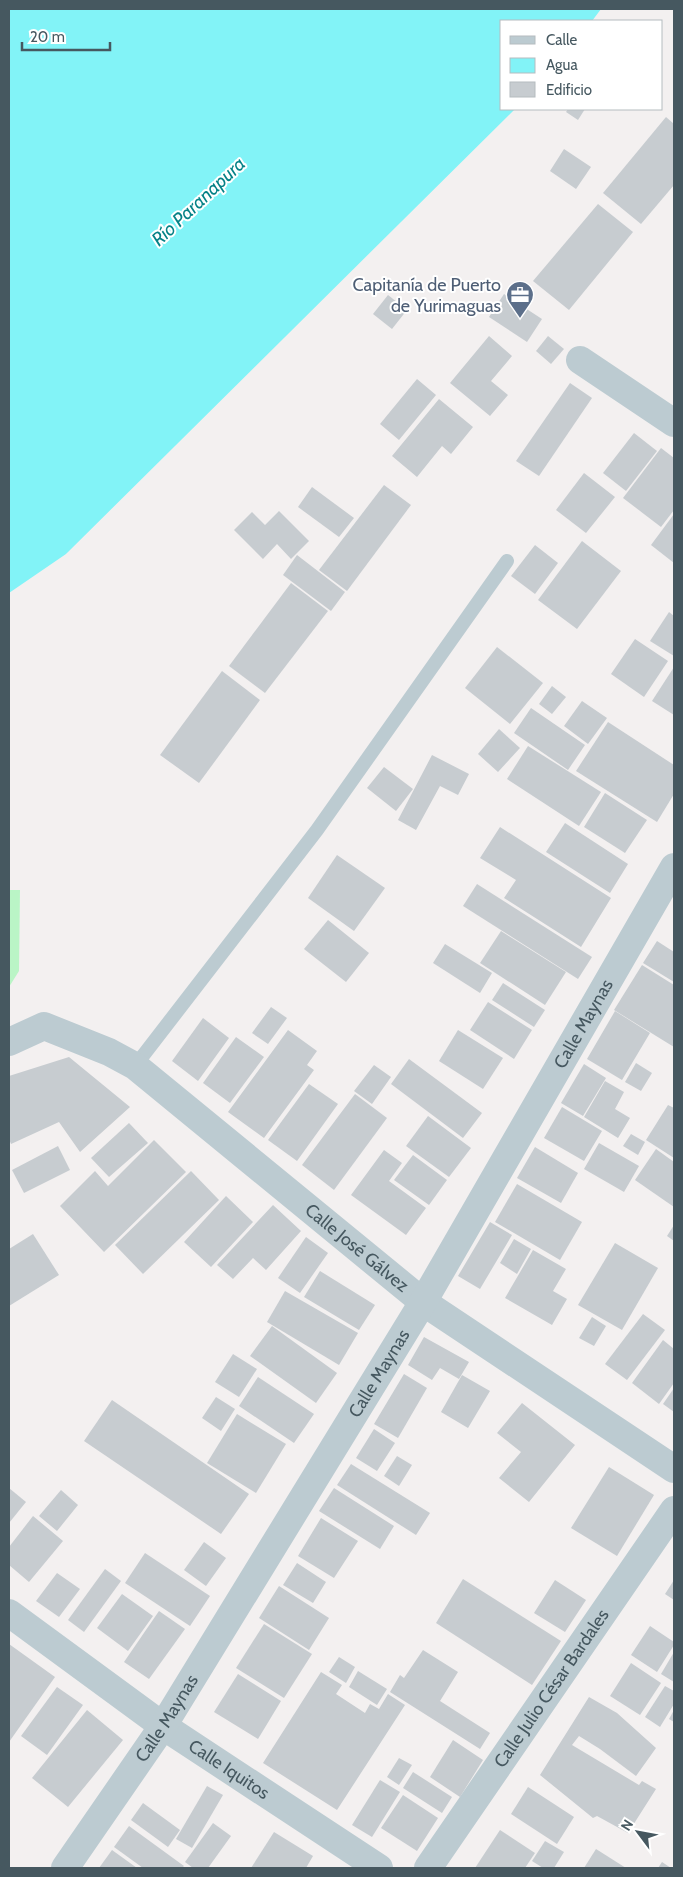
<svg xmlns="http://www.w3.org/2000/svg" width="683" height="1877" font-family="Cabin,sans-serif">
  <style>
    .green { fill: #baf5c6 }
    .water { fill: #82f3f7 }
    .building { fill: #c7ccd0 }
    .lines { fill: none; stroke-linecap: round; stroke-linejoin: round }
    .lane { stroke: #bccbd1; stroke-width: 14 }
    .street { stroke: #bccbd1; stroke-width: 28 }
    .labels { text-anchor: middle; stroke-width: 4; stroke-linejoin: round; paint-order: stroke }
    .service-label { font-size: 18px; fill: #4e5e75; stroke: #fff; text-anchor: end }
    .street-label { font-size: 18px; fill: #465860; stroke: #fff }
    .water-label { font-size: 19px; font-style: italic; fill: #058287; stroke: #fff }
  </style>
  <rect width="100%" height="100%" fill="#f3f0f0"/>
  <polygon class="green" points="9,890 20,890 19,971 9,987"/>
  <polygon class="water" points="9,9 601,9 592,21 502,21 502,109 515,109 66,554 9,593"/>
  <g class="building">
    <polygon points="568,109 585,109 578,120 566,112"/>
    <polygon points="666,117 674,124 674,185 641,224 603,193"/>
    <polygon points="564,149 591,167 576,189 550,171"/>
    <polygon points="598,204 633,232 569,310 533,281"/>
    <polygon points="504,294 542,319 527,342 489,317"/>
    <polygon points="388,295 407,310 392,329 373,314"/>
    <polygon points="489,336 512,356 491,381 508,395 490,416 450,383"/>
    <polygon points="548,336 564,349 551,364 536,351"/>
    <polygon points="417,379 436,395 399,440 380,424"/>
    <polygon points="570,383 592,398 539,476 516,461"/>
    <polygon points="439,399 473,427 451,454 442,446 417,477 392,456"/>
    <polygon points="634,433 657,451 626,491 603,473"/>
    <polygon points="661,448 674,458 674,510 661,527 623,498"/>
    <polygon points="584,473 615,497 586,533 556,510"/>
    <polygon points="384,485 411,505 347,591 319,570"/>
    <polygon points="312,487 354,518 339,537 298,507"/>
    <polygon points="279,511 309,541 291,559 277,544 263,559 234,530 252,512 265,525"/>
    <polygon points="674,514 674,563 651,545"/>
    <polygon points="582,541 621,571 577,629 538,600"/>
    <polygon points="535,545 558,563 535,594 511,576"/>
    <polygon points="297,555 345,592 331,611 283,575"/>
    <polygon points="291,583 328,611 265,693 229,666"/>
    <polygon points="669,612 674,616 674,656 650,641"/>
    <polygon points="635,639 668,661 644,697 611,674"/>
    <polygon points="497,647 543,683 510,724 465,688"/>
    <polygon points="674,667 674,715 652,701"/>
    <polygon points="222,671 260,700 199,783 160,755"/>
    <polygon points="552,686 566,697 552,714 539,704"/>
    <polygon points="582,701 607,718 588,744 564,726"/>
    <polygon points="531,708 585,745 568,770 514,733"/>
    <polygon points="608,722 674,765 674,794 657,822 576,771"/>
    <polygon points="499,729 520,748 498,772 478,754"/>
    <polygon points="528,746 601,792 579,826 507,779"/>
    <polygon points="432,755 469,774 458,795 440,786 416,830 398,820"/>
    <polygon points="384,767 413,789 396,811 367,788"/>
    <polygon points="605,793 647,820 625,853 584,827"/>
    <polygon points="565,823 628,864 610,893 546,852"/>
    <polygon points="500,827 611,898 581,947 504,898 516,880 480,858"/>
    <polygon points="337,855 385,888 354,931 308,898"/>
    <polygon points="477,884 592,957 578,979 463,906"/>
    <polygon points="328,920 369,953 346,982 304,949"/>
    <polygon points="501,931 566,972 545,1005 480,963"/>
    <polygon points="657,941 674,952 674,982 643,963"/>
    <polygon points="445,944 492,973 480,993 433,963"/>
    <polygon points="642,965 674,985 674,1047 614,1010"/>
    <polygon points="503,983 545,1010 534,1027 492,1000"/>
    <polygon points="488,1002 532,1030 514,1059 470,1030"/>
    <polygon points="271,1007 287,1018 268,1044 252,1033"/>
    <polygon points="615,1011 650,1033 622,1080 587,1059"/>
    <polygon points="203,1018 229,1038 198,1081 172,1061"/>
    <polygon points="288,1030 317,1051 307,1065 314,1070 264,1138 228,1112"/>
    <polygon points="458,1030 503,1058 483,1089 439,1061"/>
    <polygon points="236,1037 264,1057 230,1103 203,1083"/>
    <polygon points="69,1057 130,1107 80,1152 59,1122 11,1144 9,1139 9,1076"/>
    <polygon points="409,1059 482,1113 463,1138 391,1084"/>
    <polygon points="636,1063 652,1073 641,1091 625,1082"/>
    <polygon points="584,1064 606,1078 583,1116 561,1103"/>
    <polygon points="374,1065 391,1077 372,1104 354,1091"/>
    <polygon points="605,1081 624,1092 615,1109 630,1118 618,1138 584,1117"/>
    <polygon points="309,1084 338,1104 297,1161 268,1140"/>
    <polygon points="355,1094 387,1118 334,1190 302,1165"/>
    <polygon points="668,1105 674,1108 674,1158 646,1140"/>
    <polygon points="562,1107 602,1131 584,1161 544,1138"/>
    <polygon points="428,1116 471,1148 449,1177 406,1146"/>
    <polygon points="129,1123 148,1143 109,1177 91,1158"/>
    <polygon points="631,1134 645,1142 638,1155 623,1146"/>
    <polygon points="154,1140 186,1172 104,1252 60,1206 95,1171 108,1186"/>
    <polygon points="599,1143 639,1166 624,1192 584,1169"/>
    <polygon points="58,1146 70,1170 24,1193 12,1170"/>
    <polygon points="535,1147 578,1173 561,1203 517,1178"/>
    <polygon points="656,1149 674,1162 674,1207 635,1180"/>
    <polygon points="384,1150 402,1163 389,1181 426,1208 406,1235 351,1195"/>
    <polygon points="413,1155 447,1180 429,1205 394,1180"/>
    <polygon points="191,1171 219,1200 143,1274 115,1245"/>
    <polygon points="517,1184 582,1222 560,1260 495,1222"/>
    <polygon points="226,1196 253,1222 211,1267 184,1242"/>
    <polygon points="273,1205 301,1231 266,1270 253,1258 233,1279 217,1265"/>
    <polygon points="490,1222 512,1235 480,1289 458,1276"/>
    <polygon points="674,1225 674,1241 667,1236"/>
    <polygon points="33,1234 59,1275 9,1306 9,1249"/>
    <polygon points="306,1237 328,1253 300,1293 278,1278"/>
    <polygon points="514,1239 531,1249 517,1274 500,1263"/>
    <polygon points="615,1243 658,1268 622,1330 578,1305"/>
    <polygon points="533,1250 566,1269 553,1291 567,1299 552,1325 505,1298"/>
    <polygon points="320,1271 375,1305 359,1330 304,1297"/>
    <polygon points="285,1291 358,1333 339,1365 267,1322"/>
    <polygon points="643,1314 665,1330 627,1380 605,1364"/>
    <polygon points="592,1317 606,1326 594,1346 579,1338"/>
    <polygon points="272,1326 337,1373 316,1403 250,1356"/>
    <polygon points="424,1337 469,1362 459,1379 440,1368 432,1380 408,1365"/>
    <polygon points="663,1340 674,1349 674,1383 659,1404 632,1383"/>
    <polygon points="233,1354 257,1369 239,1397 215,1382"/>
    <polygon points="404,1374 427,1388 398,1438 374,1424"/>
    <polygon points="462,1375 490,1391 468,1428 441,1412"/>
    <polygon points="258,1377 314,1414 294,1443 239,1406"/>
    <polygon points="674,1388 674,1412 663,1404"/>
    <polygon points="216,1397 235,1409 221,1431 202,1418"/>
    <polygon points="112,1400 249,1494 221,1534 84,1441"/>
    <polygon points="522,1403 575,1445 529,1502 499,1478 521,1452 497,1433"/>
    <polygon points="237,1414 286,1444 256,1493 207,1463"/>
    <polygon points="374,1429 395,1443 377,1471 356,1458"/>
    <polygon points="397,1456 412,1465 399,1486 384,1476"/>
    <polygon points="351,1464 430,1513 416,1535 337,1485"/>
    <polygon points="609,1467 654,1495 617,1556 571,1528"/>
    <polygon points="9,1488 26,1502 9,1523"/>
    <polygon points="334,1488 394,1526 380,1549 319,1511"/>
    <polygon points="61,1490 78,1505 57,1531 39,1516"/>
    <polygon points="33,1516 63,1541 29,1582 9,1565 9,1547"/>
    <polygon points="321,1518 358,1541 334,1578 298,1556"/>
    <polygon points="204,1542 226,1558 206,1586 184,1570"/>
    <polygon points="145,1553 210,1596 190,1626 125,1583"/>
    <polygon points="297,1563 326,1582 313,1603 283,1585"/>
    <polygon points="105,1569 121,1581 84,1632 68,1620"/>
    <polygon points="57,1573 80,1589 59,1617 36,1601"/>
    <polygon points="463,1579 561,1641 532,1685 436,1623"/>
    <polygon points="555,1580 586,1600 565,1632 534,1613"/>
    <polygon points="674,1580 674,1600 665,1594"/>
    <polygon points="279,1586 329,1618 309,1650 259,1618"/>
    <polygon points="122,1594 153,1616 128,1651 97,1628"/>
    <polygon points="159,1611 185,1629 149,1679 124,1662"/>
    <polygon points="264,1624 312,1654 284,1698 236,1668"/>
    <polygon points="650,1626 674,1642 674,1645 657,1672 631,1655"/>
    <polygon points="9,1644 55,1677 9,1742"/>
    <polygon points="423,1650 458,1672 440,1701 490,1733 480,1749 390,1692 400,1675 404,1678"/>
    <polygon points="674,1652 674,1682 661,1674"/>
    <polygon points="339,1657 355,1667 346,1683 329,1672"/>
    <polygon points="631,1663 661,1683 640,1715 610,1696"/>
    <polygon points="358,1671 387,1689 377,1705 349,1687"/>
    <polygon points="321,1672 342,1685 336,1694 365,1713 370,1704 379,1709 388,1694 405,1705 337,1810 263,1763"/>
    <polygon points="238,1674 281,1701 258,1739 214,1712"/>
    <polygon points="665,1686 674,1691 674,1704 660,1727 645,1717"/>
    <polygon points="57,1687 83,1705 47,1755 21,1736"/>
    <polygon points="589,1697 617,1713 656,1748 636,1776 600,1749 579,1736 572,1745 639,1785 642,1781 656,1789 628,1833 597,1816 593,1818 540,1775"/>
    <polygon points="87,1710 123,1740 68,1807 32,1778"/>
    <polygon points="674,1710 674,1722 669,1719"/>
    <polygon points="453,1740 483,1760 460,1797 430,1777"/>
    <polygon points="399,1758 412,1765 399,1785 387,1777"/>
    <polygon points="413,1772 452,1797 442,1813 403,1788"/>
    <polygon points="380,1780 400,1792 372,1837 352,1825"/>
    <polygon points="207,1786 223,1795 192,1848 176,1839"/>
    <polygon points="528,1787 574,1817 557,1844 511,1814"/>
    <polygon points="403,1795 438,1818 417,1851 381,1828"/>
    <polygon points="143,1803 180,1830 168,1847 131,1820"/>
    <polygon points="213,1823 231,1836 208,1868 193,1868 185,1862"/>
    <polygon points="129,1826 184,1866 182,1868 143,1868 114,1847"/>
    <polygon points="500,1830 535,1853 525,1868 475,1868"/>
    <polygon points="274,1832 313,1856 306,1868 251,1868"/>
    <polygon points="545,1841 564,1852 554,1868 543,1868 532,1861"/>
    <polygon points="596,1849 626,1868 584,1868"/>
    <polygon points="112,1850 137,1868 99,1868"/>
    <polygon points="662,1862 671,1868 658,1868"/>
  </g>
  <g class="lines">
    <polyline class="lane" points="135,1066 317,830 507,561"/>
    <g class="street">
      <polyline points="580,360 674,423"/>
      <path id="s1" d="M9,1042L44,1026L109,1052L135,1066L423,1302L674,1469"/>
      <path id="s2" d="M9,1613L163,1726L379,1868"/>
      <path id="s3" d="M65,1868L163,1726L423,1302L674,867"/>
      <path id="s4" d="M428,1868L674,1510"/>
    </g>
  </g>
  <defs>
    <symbol id="office-pin" viewBox="-11 -11 22 30"><path d="M0 17L-7.5 6A9.5 9.5 0 1 1 7.5 6Z" fill="#5c6f8a" stroke="#fff"/><path d="M-6-3h4V-5.5h4V-3h4V5H-6ZM-1-4.5V-3h2v-1.5ZM-6 0V1H6V0Z" fill="#fff"/></symbol>
  </defs>
  <g fill-rule="evenodd">
    <use href="#office-pin" x="504" y="279" width="32" height="43"/>
  </g>
  <g class="labels">
    <g class="service-label">
      <text x="501" y="291">Capitanía de Puerto<tspan x="501" dy="21">de Yurimaguas</tspan></text>
    </g>
    <g class="street-label">
      <text dy="6" stroke="none"><textPath href="#s3" startOffset="991">Calle Maynas</textPath></text>
      <text dy="6" stroke="none"><textPath href="#s1" startOffset="425">Calle José Gálvez</textPath></text>
      <text dy="6" stroke="none"><textPath href="#s3" startOffset="586">Calle Maynas</textPath></text>
      <text dy="6" stroke="none"><textPath href="#s4" startOffset="218">Calle Julio César Bardales</textPath></text>
      <text dy="6" stroke="none"><textPath href="#s3" startOffset="181">Calle Maynas</textPath></text>
      <text dy="6" stroke="none"><textPath href="#s2" startOffset="270">Calle Iquitos</textPath></text>
    </g>
    <g class="water-label">
      <text transform="translate(198 201) rotate(-43)" y="7">Río Paranapura</text>
    </g>
  </g>
  <rect width="683" height="1877" fill="none" stroke="#465860" stroke-width="20"/>
  <rect x="500" y="20" width="162" height="90" fill="#ffffff" stroke="#b5bcbf"/>
  <rect x="510" y="36" width="25" height="8" fill="#bccbd1" stroke="#b5bcbf"/>
  <text x="546" y="45" font-size="15" fill="#465860">Calle</text>
  <rect x="510" y="58" width="25" height="15" fill="#82f3f7" stroke="#b5bcbf"/>
  <text x="546" y="70" font-size="15" fill="#465860">Agua</text>
  <rect x="510" y="82" width="25" height="15" fill="#c7ccd0" stroke="#b5bcbf"/>
  <text x="546" y="95" font-size="15" fill="#465860">Edificio</text>
  <g transform="translate(638 1832) rotate(302)" stroke="#ffffff" stroke-width="4" paint-order="stroke">
  <path d="M0-4L9 19L0 12L-9 19Z" fill="#465860"/>
  <text y="-8" font-size="14" font-weight="bold" text-anchor="middle" fill="#465860">N</text>
  </g>
  <path d="M22 42v8h88v-8" fill="none" stroke="#465860" stroke-width="2.5"/>
  <text x="30" y="42" font-size="15" fill="#465860" stroke="#ffffff" stroke-width="4" paint-order="stroke">20 m</text>
</svg>
